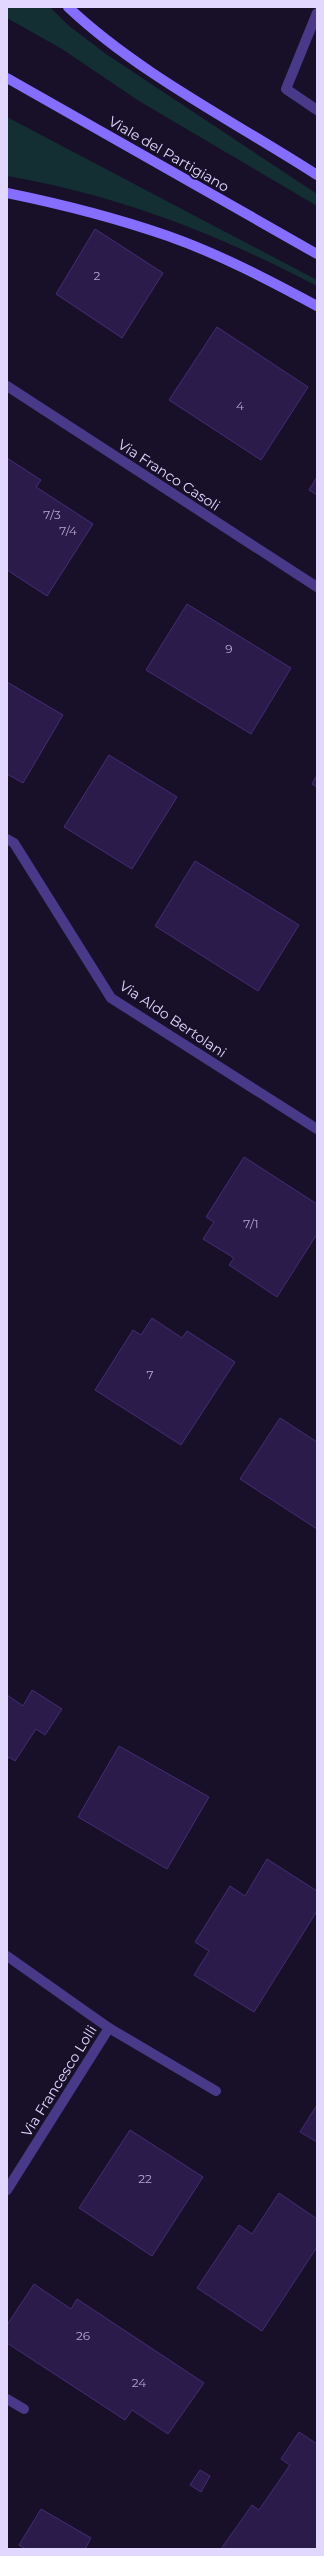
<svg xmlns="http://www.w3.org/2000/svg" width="324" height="2556" font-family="Montserrat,sans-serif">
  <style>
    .green { fill: #132f33 }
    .building { fill: #2b1b4a; stroke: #452d76 }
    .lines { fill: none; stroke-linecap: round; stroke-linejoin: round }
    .minor { stroke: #483a88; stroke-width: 10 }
    .secondary { stroke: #856eff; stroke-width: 10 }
    .labels { text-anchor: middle; stroke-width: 4; stroke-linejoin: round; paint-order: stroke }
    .number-label { font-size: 12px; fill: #b4a8d2 }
    .street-label { font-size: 14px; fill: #e1d7ff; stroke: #171028 }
  </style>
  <rect width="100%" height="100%" fill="#171028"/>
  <g class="green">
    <polygon points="7,7 50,7 68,25 106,54 317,194 317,206 139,101 62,49 7,18"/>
    <path d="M7,117L317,280V286C215,233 121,196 7,176Z"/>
  </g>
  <g class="building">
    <polygon points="95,229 163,273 122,338 56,294"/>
    <polygon points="217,327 308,387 261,460 169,400"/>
    <polygon points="7,458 41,480 36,487 93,524 47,596 7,570"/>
    <polygon points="317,477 317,495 309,490"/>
    <polygon points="187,604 291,668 251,734 146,670"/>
    <polygon points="7,682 63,715 23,783 7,774"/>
    <polygon points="109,755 177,797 132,869 64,827"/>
    <polygon points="317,775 317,787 312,784"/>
    <polygon points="195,861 299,925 258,991 155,926"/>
    <polygon points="244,1157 317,1204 317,1234 277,1297 229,1265 234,1258 203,1239 214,1222 206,1217"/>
    <polygon points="152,1318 182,1338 187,1331 235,1362 181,1445 95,1390 133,1330 141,1335"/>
    <polygon points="280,1418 317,1442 317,1529 240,1479"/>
    <polygon points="32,1690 62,1709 45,1735 36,1729 15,1761 9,1757 7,1760 7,1695 23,1706"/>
    <polygon points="119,1746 209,1797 167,1869 78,1817"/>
    <polygon points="267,1859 317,1891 317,1911 254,2012 194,1975 209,1951 195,1942 230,1886 245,1896"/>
    <polygon points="317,2105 317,2142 300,2132"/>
    <polygon points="130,2130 203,2177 152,2256 79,2208"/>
    <polygon points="279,2193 317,2219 317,2247 262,2331 197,2288 239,2225 252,2234"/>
    <polygon points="34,2284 71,2309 77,2299 204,2383 168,2434 132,2410 125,2420 7,2343 7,2325"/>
    <polygon points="299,2432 317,2444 317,2549 221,2549 252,2505 259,2510 290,2465 281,2459"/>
    <polygon points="200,2470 210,2476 201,2492 190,2485"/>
    <polygon points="41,2509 91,2538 85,2549 26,2549 19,2545"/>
  </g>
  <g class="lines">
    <g class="minor">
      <polyline points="317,13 286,89 317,110"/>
      <polyline points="7,386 317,587"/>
      <polyline points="7,839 14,843 111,998 317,1129"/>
      <polyline points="7,1956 109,2028 216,2091"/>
      <polyline points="7,2190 109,2028"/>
      <polyline points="7,2399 24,2409"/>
    </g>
    <g class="secondary">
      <path d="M68,7C139,74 235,122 317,175"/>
      <polyline points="7,78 317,254"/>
      <path d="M7,193C61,204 116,218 168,236C219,254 269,280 317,306"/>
    </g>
  </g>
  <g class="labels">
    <g class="number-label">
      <text x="97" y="280">2</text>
      <text x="240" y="410">4</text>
      <text x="52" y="519">7/3</text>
      <text x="68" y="535">7/4</text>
      <text x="229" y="653">9</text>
      <text x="251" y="1228">7/1</text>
      <text x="150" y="1379">7</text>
      <text x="145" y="2183">22</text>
      <text x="83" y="2340">26</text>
      <text x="139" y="2387">24</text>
    </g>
    <g class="street-label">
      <text transform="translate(169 154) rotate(30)" y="5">Viale del Partigiano</text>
      <text transform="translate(169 475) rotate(33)" y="5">Via Franco Casoli</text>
      <text transform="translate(173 1019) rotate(34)" y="5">Via Aldo Bertolani</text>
      <text transform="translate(59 2081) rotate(-58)" y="5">Via Francesco Lolli</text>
    </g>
  </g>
  <rect width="324" height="2556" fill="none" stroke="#e1d7ff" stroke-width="16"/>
</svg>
